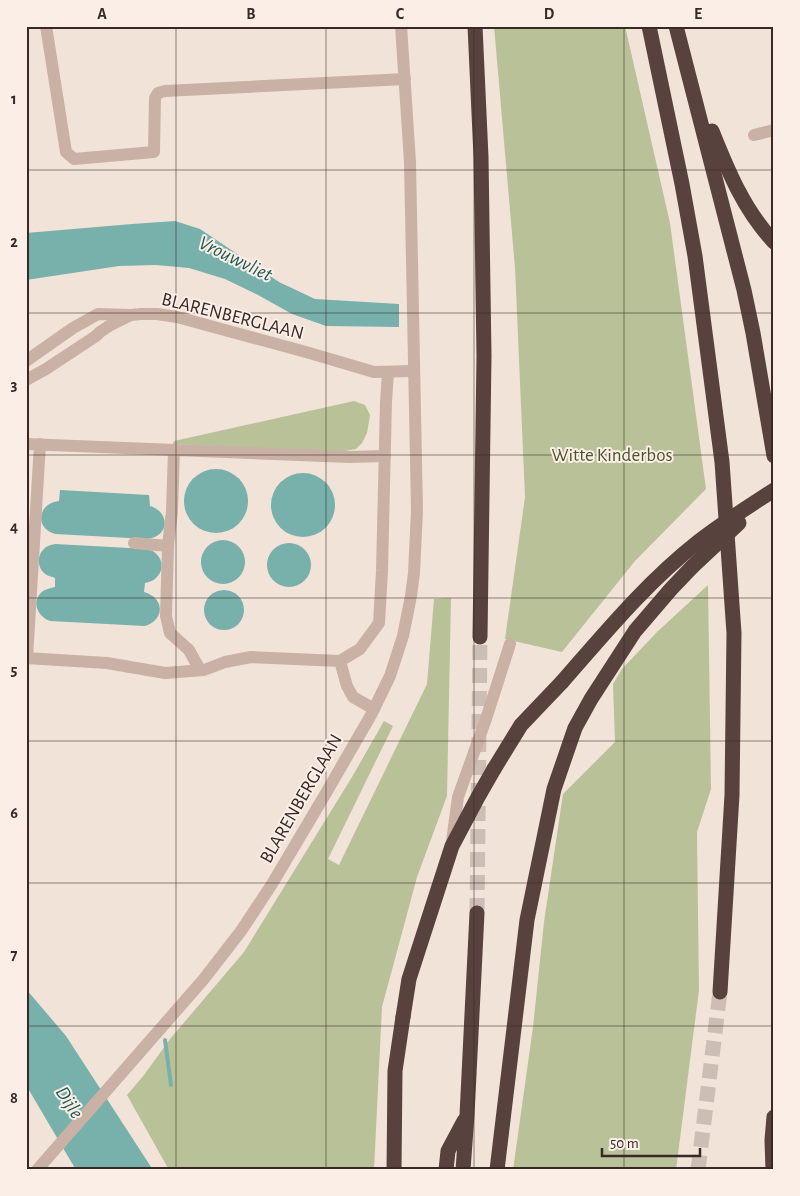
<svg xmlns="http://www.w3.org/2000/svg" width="800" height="1196" font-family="'Alegreya Sans',sans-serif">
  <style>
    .green { fill: #b9c199 }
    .water { fill: #78b0ab }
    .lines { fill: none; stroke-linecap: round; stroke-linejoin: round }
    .stream { stroke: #78b0ab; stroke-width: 4 }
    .highway-tunnel { stroke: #ccbeb5; stroke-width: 15; stroke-dasharray: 15 8; stroke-linecap: butt }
    .minor { stroke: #cab1a5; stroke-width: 12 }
    .highway { stroke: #57423d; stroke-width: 15 }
    .minor-bridge { stroke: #cab1a5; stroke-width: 12 }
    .highway-bridge { stroke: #57423d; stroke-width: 15 }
    .grid { fill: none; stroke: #362927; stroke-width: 1; stroke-opacity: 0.55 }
    .labels { text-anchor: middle; stroke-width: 4; stroke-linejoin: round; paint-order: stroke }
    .street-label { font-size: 19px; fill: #362927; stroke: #faeee6 }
    .park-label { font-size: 19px; fill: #4b552a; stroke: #faeee6 }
    .water-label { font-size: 20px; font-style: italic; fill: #1b5955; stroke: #faeee6 }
    .neatline { fill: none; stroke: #362927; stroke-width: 2 }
    .grid-label { font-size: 16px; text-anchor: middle; font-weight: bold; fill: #362927 }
  </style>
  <rect width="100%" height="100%" fill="#f2e3d9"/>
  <g class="green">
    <polygon points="494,26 625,26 670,223 706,489 635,561 562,652 505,639 525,497 515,268"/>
    <polygon points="354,401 365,405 370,415 367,433 362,443 356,449 339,452 173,444 174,441"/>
    <polygon points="708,585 711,789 697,832 699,990 676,1170 513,1170 533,1027 544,922 563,794 615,742 613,684 622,669 657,632"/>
    <polygon points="451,598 447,796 417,877 382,1007 374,1170 169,1170 127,1095 144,1075 170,1039 244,952 352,777 384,721 393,726 328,859 339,865 427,684 434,599"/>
  </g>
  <g class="water">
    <polygon points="175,221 200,229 279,282 315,299 399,304 399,327 326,326 292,314 258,295 225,279 189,268 156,265 119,266 26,280 26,233 132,224"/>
    <circle cx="216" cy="501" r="32"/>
    <circle cx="303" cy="505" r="32"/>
    <path d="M60,490L149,495L150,506C170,512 170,536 148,539L55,534C34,528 38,503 59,501Z"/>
    <circle cx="223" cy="562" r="22"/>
    <circle cx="289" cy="565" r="22"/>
    <path d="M55,544L148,549C161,553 167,568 156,578C153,581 149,582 145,583L144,592C165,598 165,620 145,626L50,621C38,617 30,601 43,591C46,589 51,588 55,587V578C54,577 48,576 47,575C38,570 36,557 43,550C46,546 50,545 55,544Z"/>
    <circle cx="224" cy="610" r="20"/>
    <polygon points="26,989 66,1036 153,1170 76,1170 26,1085"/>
  </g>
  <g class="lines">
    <polyline class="stream" points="165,1040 171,1085"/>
    <g class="highway-tunnel">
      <polyline points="477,913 480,637"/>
      <polyline points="698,1170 720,992"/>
    </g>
    <g class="minor">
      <polyline points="46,26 66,152 74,159 154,152 155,98 158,93 165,91 405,79"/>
      <polyline points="754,135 774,130"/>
      <polyline points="26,361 73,328 98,314 131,315 141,314 157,314 177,317 306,352 374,372 413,371"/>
      <polyline points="26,380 46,369 96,336 100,332 109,326 129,316"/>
      <polyline points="26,444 349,457 385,456"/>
      <polyline points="174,450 172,511 168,546 166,616 170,633 189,650 200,670"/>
      <polyline points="134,543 168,546"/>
      <polyline points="26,658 107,663 165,673 204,670 225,662 251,657 340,661 347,686 353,697 374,709"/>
      <polyline points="27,658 40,444"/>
      <polyline points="340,661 360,649 379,623 382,571 386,402 388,372"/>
      <polyline points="37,1170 203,980 241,931 272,884 326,793 371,715 390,676 403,636 411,596 414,573 417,510 410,162 401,26"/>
    </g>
    <g class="highway">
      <polyline points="475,26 481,157 484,356 480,637"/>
      <polyline points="649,26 682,184 695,256 722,462 734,633 732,795 720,992"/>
      <polyline points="676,26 744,290 753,333 774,456"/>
      <path d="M712,131C728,171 744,210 774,242"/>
      <polyline points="494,769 521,725 562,682"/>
      <polyline points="394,1170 395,1071 403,1017"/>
      <polyline points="446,1170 448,1151 464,1121"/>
      <polyline points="463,1170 467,1115 477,913"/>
      <polyline points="497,1170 527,920 554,789 575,728 591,699 635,631 671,589 692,567"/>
      <polyline points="773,1170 772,1140 774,1117"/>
    </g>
    <polyline class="minor-bridge" points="452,841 458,797 486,719 510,644"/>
    <g class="highway-bridge">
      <polyline points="692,567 739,523"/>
      <path d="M562,682C605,633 647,582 698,542C722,523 748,507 774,490"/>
      <polyline points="403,1017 409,979 452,846 478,797 494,769"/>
    </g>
  </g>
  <path class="grid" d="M176,26V1170M326,26V1170M474,26V1170M624,26V1170M26,170H774M26,313H774M26,455H774M26,598H774M26,741H774M26,883H774M26,1026H774"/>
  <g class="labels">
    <g class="street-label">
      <text transform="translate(233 315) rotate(14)" y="7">BLARENBERGLAAN</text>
      <text transform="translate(300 798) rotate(-60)" y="7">BLARENBERGLAAN</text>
    </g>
    <g class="park-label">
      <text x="612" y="461">Witte Kinderbos</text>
    </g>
    <g class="water-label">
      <text transform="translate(236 258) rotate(26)" y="7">Vrouwvliet</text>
      <text transform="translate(70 1102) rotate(57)" y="7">Dijle</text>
    </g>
  </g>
  <rect width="800" height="1196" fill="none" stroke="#faeee6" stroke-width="55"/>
  <path d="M602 1148v8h98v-8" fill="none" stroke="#362927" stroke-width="2.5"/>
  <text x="610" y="1148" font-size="15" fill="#362927" stroke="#faeee6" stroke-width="4" paint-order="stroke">50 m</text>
  <rect x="28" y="28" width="744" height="1140" class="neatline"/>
  <g class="grid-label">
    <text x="102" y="19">A</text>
    <text x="251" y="19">B</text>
    <text x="400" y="19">C</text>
    <text x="549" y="19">D</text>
    <text x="698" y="19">E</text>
    <text x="14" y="104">1</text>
    <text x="14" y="247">2</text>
    <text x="14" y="390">3</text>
    <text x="14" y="532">4</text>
    <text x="14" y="675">5</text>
    <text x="14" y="818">6</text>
    <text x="14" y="960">7</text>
    <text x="14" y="1103">8</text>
  </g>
</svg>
